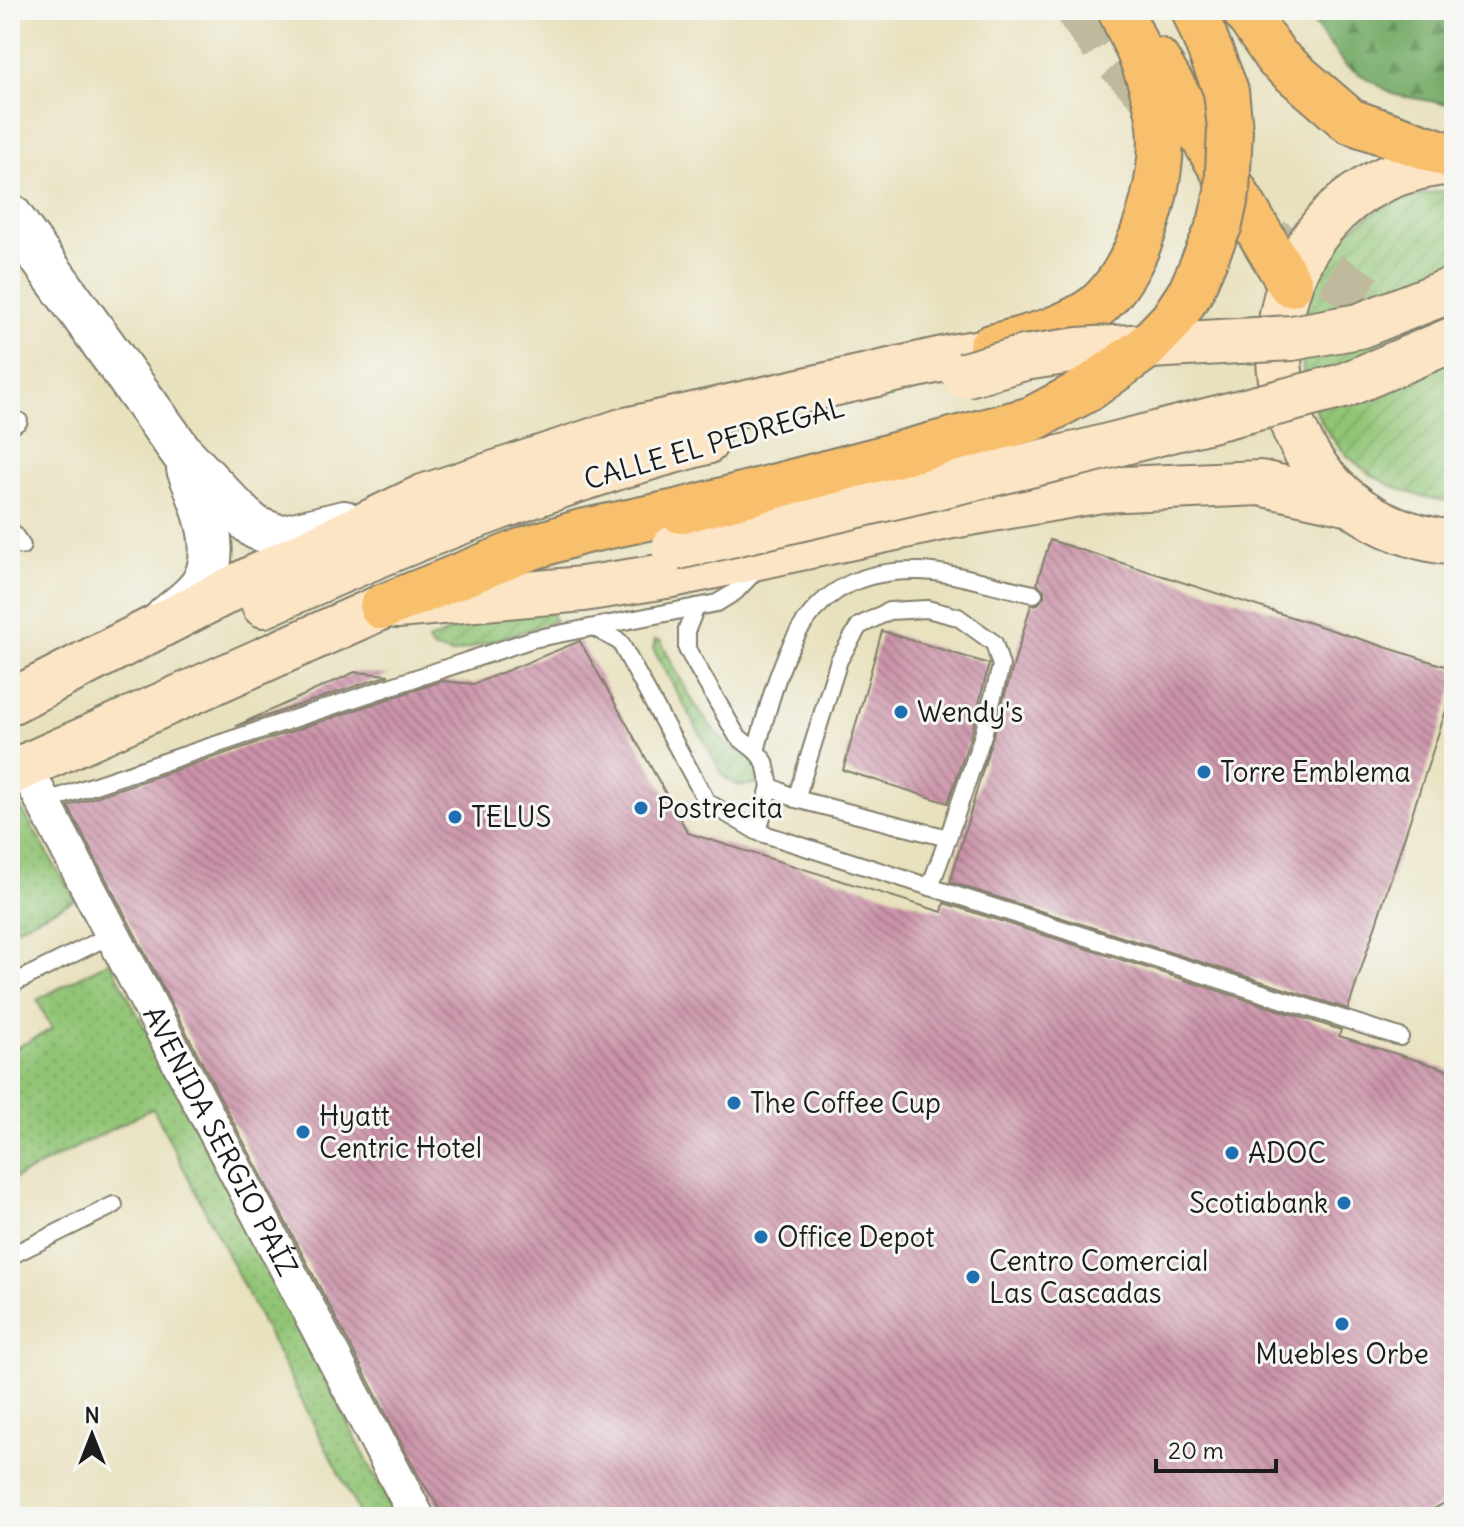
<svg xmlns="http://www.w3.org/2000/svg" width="1464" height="1527" font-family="Delius,sans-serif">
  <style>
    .grass { fill: url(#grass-dots); stroke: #567048; stroke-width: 2 }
    .forest { fill: url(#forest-firs); stroke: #486341; stroke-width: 2 }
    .garden { fill: url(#garden-furrows); stroke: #567048; stroke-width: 2 }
    .building { fill: url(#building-back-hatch) }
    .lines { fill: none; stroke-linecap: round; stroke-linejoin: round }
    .primary-tunnel { stroke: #bfba9d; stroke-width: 44; stroke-dasharray: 44 22; stroke-linecap: butt }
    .service-casing { stroke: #827e6c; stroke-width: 20 }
    .minor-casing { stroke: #827e6c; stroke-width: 38 }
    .tertiary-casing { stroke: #827e6c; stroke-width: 46 }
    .secondary-casing { stroke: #827e6c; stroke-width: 48 }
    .primary-casing { stroke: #827e6c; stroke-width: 48 }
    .service { stroke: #fff; stroke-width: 16 }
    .minor { stroke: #fff; stroke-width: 34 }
    .tertiary { stroke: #fff; stroke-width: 42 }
    .secondary { stroke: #fce5c4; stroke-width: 44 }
    .primary { stroke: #f8bf6c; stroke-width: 44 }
    .secondary-bridge-casing { stroke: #827e6c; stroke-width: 48; stroke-linecap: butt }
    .primary-bridge-casing { stroke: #827e6c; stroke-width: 48; stroke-linecap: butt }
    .secondary-bridge { stroke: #fce5c4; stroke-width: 44 }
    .primary-bridge { stroke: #f8bf6c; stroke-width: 44 }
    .poi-dot { fill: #1f6fb2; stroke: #f6f6f2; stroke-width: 3 }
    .labels { text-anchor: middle; stroke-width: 6; stroke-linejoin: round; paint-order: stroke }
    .street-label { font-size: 28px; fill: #1c1c1c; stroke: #f6f6f2 }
    .poi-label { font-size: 28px; fill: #1c1c1c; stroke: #f6f6f2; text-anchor: start }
  </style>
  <defs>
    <pattern id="grass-dots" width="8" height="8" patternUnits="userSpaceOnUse" patternTransform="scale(2)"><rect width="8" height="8" fill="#91c474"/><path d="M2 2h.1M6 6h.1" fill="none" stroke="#7ca864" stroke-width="1.8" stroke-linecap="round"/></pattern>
    <pattern id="forest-firs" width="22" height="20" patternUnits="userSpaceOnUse" patternTransform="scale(2)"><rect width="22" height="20" fill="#74aa66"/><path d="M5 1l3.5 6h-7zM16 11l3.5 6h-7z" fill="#5e8a53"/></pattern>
    <pattern id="garden-furrows" width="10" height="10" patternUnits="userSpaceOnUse" patternTransform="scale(2)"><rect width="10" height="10" fill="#91c474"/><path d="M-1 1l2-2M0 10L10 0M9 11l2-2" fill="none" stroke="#7ca864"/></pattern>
    <pattern id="building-back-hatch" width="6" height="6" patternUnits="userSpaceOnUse" patternTransform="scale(2)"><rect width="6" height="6" fill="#cb93a9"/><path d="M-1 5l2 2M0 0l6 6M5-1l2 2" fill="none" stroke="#a47789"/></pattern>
  </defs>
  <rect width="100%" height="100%" fill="#f6f6f2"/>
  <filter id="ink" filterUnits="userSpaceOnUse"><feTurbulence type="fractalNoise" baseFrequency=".0125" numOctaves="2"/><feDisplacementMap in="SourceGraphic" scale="16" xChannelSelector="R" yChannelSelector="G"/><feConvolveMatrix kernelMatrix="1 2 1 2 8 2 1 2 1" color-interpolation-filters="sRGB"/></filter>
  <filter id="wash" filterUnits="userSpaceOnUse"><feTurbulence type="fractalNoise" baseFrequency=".006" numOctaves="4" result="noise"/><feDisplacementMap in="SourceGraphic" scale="32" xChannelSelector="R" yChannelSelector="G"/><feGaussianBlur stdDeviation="1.8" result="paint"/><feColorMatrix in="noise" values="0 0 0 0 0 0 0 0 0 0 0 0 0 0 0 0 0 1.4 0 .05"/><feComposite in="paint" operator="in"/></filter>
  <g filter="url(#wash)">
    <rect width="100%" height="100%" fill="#e8e1bd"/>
    <g class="grass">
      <polygon points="20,806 75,900 10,931 10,811"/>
      <polygon points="110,961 396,1517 361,1517 153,1108 10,1181 10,1051 52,1029 37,1000"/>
    </g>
    <polygon class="forest" points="1303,10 1454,10 1454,105 1395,95 1346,66"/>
    <g class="garden">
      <path d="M1454,190V502C1245,480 1255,200 1454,190Z"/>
      <polygon points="550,611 555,621 452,654 432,648 428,641 495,612"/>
      <path d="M655,640L661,641C679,676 696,714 724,741C736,754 772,760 757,784L738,786L724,777L653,649Z"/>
    </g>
    <g id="blocks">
      <g class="building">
        <polygon points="1050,540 1454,669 1454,686 1348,1009 950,882 1031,605 1038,604 1044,597 1044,590 1037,583"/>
        <polygon points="882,631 989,664 972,732 948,803 843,770"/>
        <polygon points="580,641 688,833 942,912 944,903 1341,1030 1339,1036 1454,1072 1454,1498 1419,1517 445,1517 419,1477 68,806 442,681 474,684"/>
        <polygon points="355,672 389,675 236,726"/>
      </g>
    </g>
  </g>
  <g filter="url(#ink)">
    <use href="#blocks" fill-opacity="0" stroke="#827e6c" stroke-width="2"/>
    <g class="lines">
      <g class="primary-tunnel">
        <polyline points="1077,10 1103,47 1162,107"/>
        <polyline points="1273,240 1436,338 1454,353"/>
      </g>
      <defs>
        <g id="service">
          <polyline points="10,427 19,421"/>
          <polyline points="10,529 22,546"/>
          <path d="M696,607L687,629V649L737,736L756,751C782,657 801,568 919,571C956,572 997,587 1034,594"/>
          <polyline points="597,629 620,642 707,802 758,832 930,887 948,838 796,799 770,786 758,832"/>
          <polyline points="756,751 765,762 770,786"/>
          <polyline points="796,799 839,660 859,626 889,611 927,609 958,617 994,643 1001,666 983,735 948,838"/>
          <polyline points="41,803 533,639 717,603 735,592 759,567"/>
          <polyline points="930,887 1400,1037"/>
          <polyline points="10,985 111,935"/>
          <polyline points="10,1256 114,1205"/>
        </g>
        <g id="minor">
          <path id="s1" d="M25,767L417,1517"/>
        </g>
        <g id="tertiary">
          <polyline points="10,215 182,453 243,517 256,528 281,537 344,522"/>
          <path d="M166,618C177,608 194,597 202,584C223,549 201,502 188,469"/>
        </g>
        <g id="secondary">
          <path d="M1454,162C1225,178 1216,516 1454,543"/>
          <path d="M264,605C404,541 556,481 706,442"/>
          <polyline points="397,606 583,589 672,575 952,516 1101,490 1260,483 1351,503"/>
          <polyline points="10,702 249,580 423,497 622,431 957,356 1013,347"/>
          <polyline points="10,773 382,607 419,596"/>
        </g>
        <g id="primary">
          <polyline points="1244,10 1277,58 1350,121 1454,157"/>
          <polyline points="1157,60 1290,284"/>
          <path d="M991,347C1026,338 1063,330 1093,309C1139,275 1166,179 1160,125C1155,85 1137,46 1120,10"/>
          <polyline points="382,607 529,548 581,532 681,511"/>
        </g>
      </defs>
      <use href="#service" class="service-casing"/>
      <use href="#minor" class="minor-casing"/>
      <use href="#tertiary" class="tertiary-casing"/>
      <use href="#secondary" class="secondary-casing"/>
      <use href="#primary" class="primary-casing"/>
      <use href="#service" class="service"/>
      <use href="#minor" class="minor"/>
      <use href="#tertiary" class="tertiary"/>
      <use href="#secondary" class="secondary"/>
      <use href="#primary" class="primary"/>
      <defs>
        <g id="secondary-bridge">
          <polyline points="964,375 1024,358 1078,350 1292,338 1359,326 1454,289"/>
          <polyline points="674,548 1081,453 1343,386 1454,339"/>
        </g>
        <polyline id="primary-bridge" points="681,511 1032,419 1088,389 1144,349 1172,320 1191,291 1220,224 1227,192 1230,129 1226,91 1194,10"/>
      </defs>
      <use href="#secondary-bridge" class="secondary-bridge-casing"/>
      <use href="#primary-bridge" class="primary-bridge-casing"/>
      <use href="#secondary-bridge" class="secondary-bridge"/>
      <use href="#primary-bridge" class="primary-bridge"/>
    </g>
  </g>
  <g class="poi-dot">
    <circle cx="901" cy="712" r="8"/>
    <circle cx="1204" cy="772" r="8"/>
    <circle cx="641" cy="808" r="8"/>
    <circle cx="455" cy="817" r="8"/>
    <circle cx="734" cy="1103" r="8"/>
    <circle cx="303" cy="1132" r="8"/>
    <circle cx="1232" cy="1153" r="8"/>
    <circle cx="1344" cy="1203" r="8"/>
    <circle cx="761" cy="1237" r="8"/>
    <circle cx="973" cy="1277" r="8"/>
    <circle cx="1342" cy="1324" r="8"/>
  </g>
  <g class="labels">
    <g class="street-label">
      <text transform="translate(714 443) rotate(-16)" y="10">CALLE EL PEDREGAL</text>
      <text dy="10" stroke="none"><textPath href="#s1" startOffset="422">AVENIDA SERGIO PAÍZ</textPath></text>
    </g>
    <g class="poi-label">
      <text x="917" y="722">Wendy's</text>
      <text x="1220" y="782">Torre Emblema</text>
      <text x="657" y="818">Postrecita</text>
      <text x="471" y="827">TELUS</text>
      <text x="750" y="1113">The Coffee Cup</text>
      <text x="319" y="1126">Hyatt<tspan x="319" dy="32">Centric Hotel</tspan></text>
      <text x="1248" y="1163">ADOC</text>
      <text x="1328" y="1213" text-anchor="end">Scotiabank</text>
      <text x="777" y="1247">Office Depot</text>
      <text x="989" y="1271">Centro Comercial<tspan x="989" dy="32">Las Cascadas</tspan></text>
      <text x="1342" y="1364" text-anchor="middle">Muebles Orbe</text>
    </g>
  </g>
  <rect width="1464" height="1527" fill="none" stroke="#f6f6f2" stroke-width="40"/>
  <g transform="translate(92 1435)" stroke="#f6f6f2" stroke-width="6" paint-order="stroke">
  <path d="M0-6L14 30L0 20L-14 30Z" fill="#1c1c1c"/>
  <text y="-12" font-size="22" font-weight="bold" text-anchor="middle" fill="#1c1c1c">N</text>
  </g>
  <path d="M1156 1459v12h120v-12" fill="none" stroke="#1c1c1c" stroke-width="4"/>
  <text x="1168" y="1459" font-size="24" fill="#1c1c1c" stroke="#f6f6f2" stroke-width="6" paint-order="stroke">20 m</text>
</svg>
